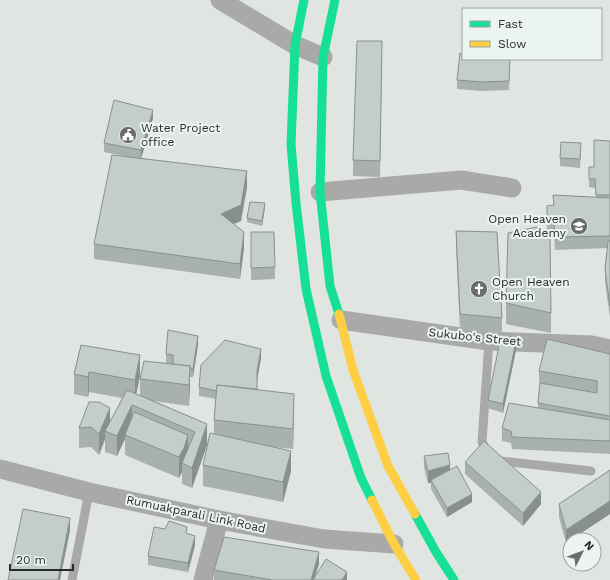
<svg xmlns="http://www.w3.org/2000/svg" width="610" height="580" font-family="'Work Sans',sans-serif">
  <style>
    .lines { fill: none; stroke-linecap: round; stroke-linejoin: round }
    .lane { stroke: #a9aaa8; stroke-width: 9 }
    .street { stroke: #a9aaa8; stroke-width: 19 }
    .fast { stroke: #16e098; stroke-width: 9 }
    .slow { stroke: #ffcf43; stroke-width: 9 }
    .wall { fill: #a8b1af }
    .shaded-wall { fill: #88908f }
    .building { fill: #c3cecc; stroke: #88908f }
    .labels { text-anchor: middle; stroke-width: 4; stroke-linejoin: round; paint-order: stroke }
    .poi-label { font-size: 12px; fill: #282b29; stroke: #ebf4ef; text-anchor: start }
    .street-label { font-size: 12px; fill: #282b29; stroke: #ebf4ef }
  </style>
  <rect width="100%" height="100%" fill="#e0e5e2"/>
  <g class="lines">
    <g class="lane">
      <polyline points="489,341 482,442 488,453 501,461 591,471"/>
      <polyline points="72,580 89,492"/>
    </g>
    <g class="street">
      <polyline points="220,0 295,45 323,57"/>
      <polyline points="320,192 461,180 512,188"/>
      <polyline points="341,320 489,341 592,345 610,349"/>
      <polyline points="0,469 89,492 219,520 324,539 394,544"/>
      <polyline points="203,580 219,520"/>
    </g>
    <g class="fast">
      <polyline points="304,0 295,45 291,144 296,203 306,289 326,376 361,478 372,500"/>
      <polyline points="335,0 323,57 320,192 330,286 339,314"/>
      <polyline points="415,514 436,552 454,580"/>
    </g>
    <g class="slow">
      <polyline points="339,314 353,370 388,466 415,514"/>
      <polyline points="372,500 394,544 416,580"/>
    </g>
  </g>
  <g class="wall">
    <polygon points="382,56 380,177 353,176 353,160"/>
    <polygon points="510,59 509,90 481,91 457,89 457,80"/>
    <polygon points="153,118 141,158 247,187 241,221 234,224 244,248 240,279 94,259 94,244 129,157 104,152 104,143"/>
    <polygon points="610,141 610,318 605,282 605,269 608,248 555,250 554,234 547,233 547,221 553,205 553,195 596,197 595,188 589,187 589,167 594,167"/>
    <polygon points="581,152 580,168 560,166 560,158"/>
    <polygon points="265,207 262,226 247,222 247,218"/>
    <polygon points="456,231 502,318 502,333 460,330 456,246"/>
    <polygon points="251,232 275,267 275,279 251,280"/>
    <polygon points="506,303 551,313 551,333 506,324"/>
    <polygon points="81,345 140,376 136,394 140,395 140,379 173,364 166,363 166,354 198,345 193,377 190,377 189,406 154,401 207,424 207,445 192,488 182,484 182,472 179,478 125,455 125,439 117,456 105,452 105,439 99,455 91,447 79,448 79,428 110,423 122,398 89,392 88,397 74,394 74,374"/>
    <polygon points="516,350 503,413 488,408 488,400"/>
    <polygon points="610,354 610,454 512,449 511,443 502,441 502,428 538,408 538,403 544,384 539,383 539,371"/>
    <polygon points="261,358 257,380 257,389 294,414 293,449 272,447 291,471 283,502 203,486 203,465 214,433 214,420 216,399 199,396 199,387"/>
    <polygon points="424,456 450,469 472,502 447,517 431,489 431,483 428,483 424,468"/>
    <polygon points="465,462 541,504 523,526 465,474"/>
    <polygon points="610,470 610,514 566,543 559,517 559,504"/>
    <polygon points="187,534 195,545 188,572 148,565 148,556"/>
    <polygon points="319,564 315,576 347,580 214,580 214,570"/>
  </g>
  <g class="shaded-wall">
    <polygon points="153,110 153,118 141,159 141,150"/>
    <polygon points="247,171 247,187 241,221 221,229 221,214"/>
    <polygon points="265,203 265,207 262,226 262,221"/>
    <polygon points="244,232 244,248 240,279 240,264"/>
    <polygon points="198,336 198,345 193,377 193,369"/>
    <polygon points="516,341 516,350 503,413 503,404"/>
    <polygon points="261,349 261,358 257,380 257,371"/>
    <polygon points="140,355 140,376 135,400 135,380"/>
    <polygon points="190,366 190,387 189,406 189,385"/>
    <polygon points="89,372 89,392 88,397 88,377"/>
    <polygon points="294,394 294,414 293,449 293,429"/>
    <polygon points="132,405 132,425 125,435 125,439 117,456 117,436"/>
    <polygon points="110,408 110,428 105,431 105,439 99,455 99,434"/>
    <polygon points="207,424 207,445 192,488 192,468"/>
    <polygon points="188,435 188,455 182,463 182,472 179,478 179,457"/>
    <polygon points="291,451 291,471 283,502 283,482"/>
    <polygon points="450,465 450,477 431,480 431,483 428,483 428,471"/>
    <polygon points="541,492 541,504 523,526 523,513"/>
    <polygon points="472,494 472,502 447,517 447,508"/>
    <polygon points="610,501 610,514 566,543 566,530"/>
    <polygon points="70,518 70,531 60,580 58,580"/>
    <polygon points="195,536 195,545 188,572 188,563"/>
    <polygon points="319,552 319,564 314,580 311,580"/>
    <polygon points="347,572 347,580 342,580"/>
  </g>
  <g class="building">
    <polygon points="357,41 382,41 380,161 353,160"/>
    <polygon points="460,53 463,54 463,59 510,59 509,81 481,82 457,80"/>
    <polygon points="114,100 153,110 141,150 104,143"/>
    <polygon points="594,140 610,141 610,195 596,195 595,179 589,179 589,167 594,167"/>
    <polygon points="561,142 581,143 580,159 560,158"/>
    <polygon points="112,155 247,171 241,205 221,214 244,232 240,264 94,244"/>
    <polygon points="553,195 610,198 610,236 555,237 554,222 547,221 547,206 554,205"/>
    <polygon points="250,202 265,203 262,221 247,218"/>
    <polygon points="537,227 550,237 551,313 506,303 508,233"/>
    <polygon points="456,231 497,232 502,318 460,314"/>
    <polygon points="251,232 274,232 275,267 251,268"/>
    <polygon points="608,241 610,241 610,306 605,269"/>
    <polygon points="168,330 198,336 193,369 190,368 190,366 173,364 173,355 166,354"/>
    <polygon points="547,339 610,354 610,416 538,403 540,383 597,393 597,381 539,371"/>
    <polygon points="225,340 261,349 257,371 257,389 217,385 217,391 199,387 201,365"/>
    <polygon points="500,341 516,341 503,404 488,400"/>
    <polygon points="81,345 140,355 135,380 89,372 88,377 74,374"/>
    <polygon points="144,361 190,366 189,385 140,379"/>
    <polygon points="217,385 294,394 293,429 214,420"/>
    <polygon points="127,390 207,424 192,468 182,463 195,432 132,405 117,436 105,431"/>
    <polygon points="89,402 99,402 110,408 99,434 91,427 79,428"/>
    <polygon points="509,403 610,420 610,441 512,437 511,431 502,428"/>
    <polygon points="134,412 188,435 184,448 179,457 125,435"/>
    <polygon points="210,433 291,451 283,482 203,465"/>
    <polygon points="484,441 541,492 523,513 465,462"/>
    <polygon points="448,453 450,465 428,471 424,456"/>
    <polygon points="457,466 472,494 447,508 431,480"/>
    <polygon points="610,470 610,501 566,530 559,504"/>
    <polygon points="23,509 70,518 58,580 8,580"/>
    <polygon points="169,521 187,527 186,533 195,536 188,563 148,556 154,527 165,529"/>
    <polygon points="224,537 319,552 311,580 272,580 214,570"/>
    <polygon points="326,559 347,572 342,580 313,580"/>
  </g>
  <defs>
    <symbol id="civic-disc" viewBox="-11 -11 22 22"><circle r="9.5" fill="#686c6a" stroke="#ebf4ef"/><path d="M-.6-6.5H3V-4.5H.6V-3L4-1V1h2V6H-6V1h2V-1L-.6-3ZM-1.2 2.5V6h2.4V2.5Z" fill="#fff"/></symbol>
    <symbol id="school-disc" viewBox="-11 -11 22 22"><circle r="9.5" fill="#686c6a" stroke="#ebf4ef"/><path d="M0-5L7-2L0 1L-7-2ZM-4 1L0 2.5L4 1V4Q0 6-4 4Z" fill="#fff"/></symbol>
    <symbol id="church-disc" viewBox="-11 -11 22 22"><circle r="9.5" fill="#686c6a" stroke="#ebf4ef"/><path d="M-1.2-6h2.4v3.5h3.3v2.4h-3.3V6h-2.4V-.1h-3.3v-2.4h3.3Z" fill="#fff"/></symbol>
  </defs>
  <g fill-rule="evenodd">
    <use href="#civic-disc" x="118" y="125" width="20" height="20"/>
    <use href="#school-disc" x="569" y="216" width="20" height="20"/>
    <use href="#church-disc" x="469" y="279" width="20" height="20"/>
  </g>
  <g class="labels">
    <g class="poi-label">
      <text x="141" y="132">Water Project<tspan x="141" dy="14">office</tspan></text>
      <text x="566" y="223" text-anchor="end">Open Heaven<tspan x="566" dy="14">Academy</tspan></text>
      <text x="492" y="286">Open Heaven<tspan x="492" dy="14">Church</tspan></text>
    </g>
    <g class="street-label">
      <text transform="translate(475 337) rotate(6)" y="4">Sukubo's Street</text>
      <text transform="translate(196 514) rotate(12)" y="4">Rumuakparali Link Road</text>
    </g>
  </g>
  <rect x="462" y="8" width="140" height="52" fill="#ebf4ef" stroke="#9da4a0"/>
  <rect x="470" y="21" width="20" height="6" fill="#16e098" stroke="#9da4a0"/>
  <text x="498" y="28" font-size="12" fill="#282b29">Fast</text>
  <rect x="470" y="41" width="20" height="6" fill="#ffcf43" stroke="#9da4a0"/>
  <text x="498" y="48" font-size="12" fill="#282b29">Slow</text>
  <g transform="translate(582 552) rotate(48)"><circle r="19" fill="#ebf4ef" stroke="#9da4a0"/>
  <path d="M0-3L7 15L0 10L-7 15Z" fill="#686c6a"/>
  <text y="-6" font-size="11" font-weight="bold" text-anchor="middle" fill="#282b29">N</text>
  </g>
  <path d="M10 564v6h63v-6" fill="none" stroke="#282b29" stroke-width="2"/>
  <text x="16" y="564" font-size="12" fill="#282b29" stroke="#ebf4ef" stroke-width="3" paint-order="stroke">20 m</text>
</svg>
